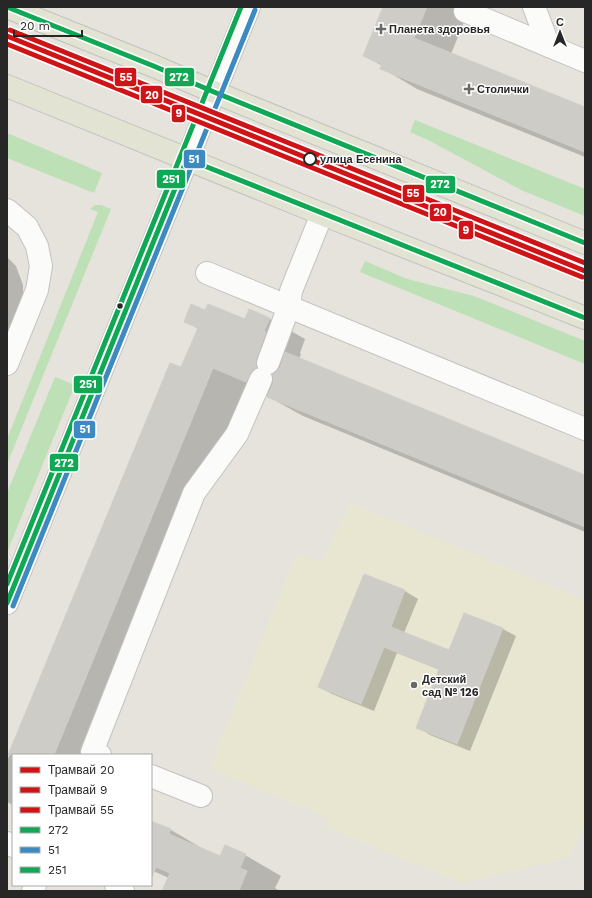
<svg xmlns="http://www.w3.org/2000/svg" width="592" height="898" font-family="'Work Sans',sans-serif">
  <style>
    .education { fill: #e8e6d1 }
    .green { fill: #bde0b6 }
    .shadow { fill: #0003 }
    .building { fill: #ceccc7; stroke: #d0cec8 }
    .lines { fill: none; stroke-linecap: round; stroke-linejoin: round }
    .minor-casing { stroke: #c3c2c1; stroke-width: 24 }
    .major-casing { stroke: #c2c1bf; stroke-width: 24 }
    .minor { stroke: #fbfbfa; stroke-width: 22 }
    .major { stroke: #e3e3d3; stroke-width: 22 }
    .bus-1-casing { stroke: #fff; stroke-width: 8 }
    .bus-2-casing { stroke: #fff; stroke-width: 8 }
    .bus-3-casing { stroke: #fff; stroke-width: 8 }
    .bus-1 { stroke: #10a855; stroke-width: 5 }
    .bus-2 { stroke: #3d8ac2; stroke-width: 5 }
    .bus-3 { stroke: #10a855; stroke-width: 5 }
    .tram-1-casing { stroke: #fff; stroke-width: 8 }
    .tram-2-casing { stroke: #fff; stroke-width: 8 }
    .tram-3-casing { stroke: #fff; stroke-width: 8 }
    .tram-1 { stroke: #ce1417; stroke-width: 5 }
    .tram-2 { stroke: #ce1417; stroke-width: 5 }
    .tram-3 { stroke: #ce1417; stroke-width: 5 }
    .poi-dot { fill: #6a6966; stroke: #fff; stroke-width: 1.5 }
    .stop-dot { fill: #fff; stroke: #272727; stroke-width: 2 }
    .bus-dot { fill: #272727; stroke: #fff; stroke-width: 1.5 }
    .labels { text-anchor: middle; stroke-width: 3; stroke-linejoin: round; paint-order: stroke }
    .poi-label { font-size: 11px; font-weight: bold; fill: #272727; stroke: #fff; text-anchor: start }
    .stop-label { font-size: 11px; font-weight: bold; fill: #272727; stroke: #fff; text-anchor: start }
    .line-badge { stroke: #fff; stroke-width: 1.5 }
    .badge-label { font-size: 11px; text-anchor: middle; font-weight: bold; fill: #fff }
  </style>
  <rect width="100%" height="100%" fill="#e5e3dc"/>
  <polygon class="education" points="350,503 585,600 585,821 571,857 461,883 327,828 327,817 209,769 296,555 323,561 328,549"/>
  <g class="green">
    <polygon points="415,120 585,189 585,216 521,190 430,141 410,132"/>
    <polygon points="7,133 102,173 94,193 7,158"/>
    <polygon points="95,205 101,205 111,209 7,464 7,439 98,212 90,209"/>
    <polygon points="365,261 407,279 474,296 585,341 585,364 360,272"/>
    <polygon points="55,377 75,385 7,552 7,493"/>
  </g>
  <g class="shadow">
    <polygon points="384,7 470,7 451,54 585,108 585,157 417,89 382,68 383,66 364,56"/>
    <polygon points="7,257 16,266 23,285 23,321 7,366"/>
    <polygon points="206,311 245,320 270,319 305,339 300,353 301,354 299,359 585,477 585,532 303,416 267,396 249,388 98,755 13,755 13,805 7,802 7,761 170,364 182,368 198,329 185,321"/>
    <polygon points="364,575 405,591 418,599 404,633 449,652 465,614 503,629 516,636 470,751 430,735 417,727 440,670 397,653 374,711 332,694 319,687"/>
    <polygon points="151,822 171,830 205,850 221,857 245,855 281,876 275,888 280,891 167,891 169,878 151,870"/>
  </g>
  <g class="building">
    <polygon points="383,7 427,7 414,38 585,107 585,152 380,69 382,64 363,56"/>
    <polygon points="191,304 205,310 208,304 245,319 249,309 270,318 264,331 266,332 256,359 256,365 257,368 253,369 250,374 246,382 213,368 54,755 8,755 170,363 181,367 198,328 184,322"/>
    <polygon points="285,352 585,475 585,527 267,397 273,384 273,378 272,374 276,372 280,368"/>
    <polygon points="364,574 405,590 391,627 449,650 464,613 503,628 457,744 416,728 439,669 384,647 361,704 318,687"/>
    <polygon points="151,821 171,829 169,834 220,856 225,845 246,854 240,868 247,871 239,891 162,891 170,873 156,867 152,877 151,877"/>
  </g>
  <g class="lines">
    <defs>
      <g id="minor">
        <polyline points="467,7 465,11 585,61"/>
        <polyline points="534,7 549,46"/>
        <polyline points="7,210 27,227 37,246 41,266 37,290 7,364"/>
        <polyline points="207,273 585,429"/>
        <polyline points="268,363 289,306 291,291 322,214"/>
        <polyline points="7,603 249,7"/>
        <polyline points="100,755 92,752 194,493 237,434 261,379"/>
        <polyline points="151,776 201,796"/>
        <polyline points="7,843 13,846"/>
        <polyline points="116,885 123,891"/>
        <polyline points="33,891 35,885"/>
      </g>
      <g id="major">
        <polyline points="7,7 156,67 214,92 585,243"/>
        <polyline points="7,86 322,214 492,281 585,318"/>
      </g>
    </defs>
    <use href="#minor" class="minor-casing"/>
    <use href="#major" class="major-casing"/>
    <use href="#minor" class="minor"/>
    <use href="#major" class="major"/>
    <defs>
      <g id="bus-1">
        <polyline points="7,7 156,67 214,92 585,243"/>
        <polyline points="7,603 187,159 585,318"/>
      </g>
      <polyline id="bus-2" points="13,606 255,10"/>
      <polyline id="bus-3" points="7,584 241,7"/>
    </defs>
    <use href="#bus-1" class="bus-1-casing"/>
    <use href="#bus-2" class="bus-2-casing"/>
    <use href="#bus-3" class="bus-3-casing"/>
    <use href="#bus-1" class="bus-1"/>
    <use href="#bus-2" class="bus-2"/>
    <use href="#bus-3" class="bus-3"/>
    <defs>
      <polyline id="tram-1" points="7,36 585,271"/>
      <polyline id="tram-2" points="7,44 582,277"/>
      <polyline id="tram-3" points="10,30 585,263"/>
    </defs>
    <use href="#tram-1" class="tram-1-casing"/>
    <use href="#tram-2" class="tram-2-casing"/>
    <use href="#tram-3" class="tram-3-casing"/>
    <use href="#tram-1" class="tram-1"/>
    <use href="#tram-2" class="tram-2"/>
    <use href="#tram-3" class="tram-3"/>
  </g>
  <g class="poi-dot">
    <path d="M379 23h4v4h4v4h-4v4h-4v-4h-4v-4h4z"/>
    <path d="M467 83h4v4h4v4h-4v4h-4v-4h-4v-4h4z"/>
    <circle cx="414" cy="685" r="4"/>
  </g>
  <circle class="stop-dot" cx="310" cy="159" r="6"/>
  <circle class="bus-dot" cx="120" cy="306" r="3.5"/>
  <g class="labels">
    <g class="poi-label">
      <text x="389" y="33">Планета здоровья</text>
      <text x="477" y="93">Столички</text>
      <text x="422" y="683">Детский<tspan x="422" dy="13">сад № 126</tspan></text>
    </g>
    <g class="stop-label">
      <text x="320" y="163">улица Есенина</text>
    </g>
  </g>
  <g class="line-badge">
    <rect x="114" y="67" width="23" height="20" rx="4" fill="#ce1417"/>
    <rect x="164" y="67" width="31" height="20" rx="4" fill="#10a855"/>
    <rect x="140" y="85" width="23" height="19" rx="4" fill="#ce1417"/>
    <rect x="171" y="104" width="15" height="19" rx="4" fill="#ce1417"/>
    <rect x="183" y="149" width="23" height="20" rx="4" fill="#3d8ac2"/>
    <rect x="156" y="169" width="30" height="20" rx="4" fill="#10a855"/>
    <rect x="425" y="175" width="31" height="19" rx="4" fill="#10a855"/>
    <rect x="402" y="184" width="23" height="19" rx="4" fill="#ce1417"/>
    <rect x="429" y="203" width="23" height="19" rx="4" fill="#ce1417"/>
    <rect x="458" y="220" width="16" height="20" rx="4" fill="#ce1417"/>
    <rect x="73" y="375" width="30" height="19" rx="4" fill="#10a855"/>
    <rect x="73" y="420" width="23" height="19" rx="4" fill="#3d8ac2"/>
    <rect x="49" y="453" width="30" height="19" rx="4" fill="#10a855"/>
  </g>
  <g class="badge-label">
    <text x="126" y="81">55</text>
    <text x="179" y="81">272</text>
    <text x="152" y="99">20</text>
    <text x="179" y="117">9</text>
    <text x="194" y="163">51</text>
    <text x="171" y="183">251</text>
    <text x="440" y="188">272</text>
    <text x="413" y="197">55</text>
    <text x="440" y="216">20</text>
    <text x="466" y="234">9</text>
    <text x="88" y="388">251</text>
    <text x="85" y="433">51</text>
    <text x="64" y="467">272</text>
  </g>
  <rect width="592" height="898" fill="none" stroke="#272727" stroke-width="16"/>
  <rect x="12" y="754" width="140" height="132" fill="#ffffff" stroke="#a9a9a9"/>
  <rect x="20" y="767" width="20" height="6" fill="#ce1417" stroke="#a9a9a9"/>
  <text x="48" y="774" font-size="12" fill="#272727">Трамвай 20</text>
  <rect x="20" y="787" width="20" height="6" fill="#ce1417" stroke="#a9a9a9"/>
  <text x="48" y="794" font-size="12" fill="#272727">Трамвай 9</text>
  <rect x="20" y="807" width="20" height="6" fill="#ce1417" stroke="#a9a9a9"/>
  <text x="48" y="814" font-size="12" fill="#272727">Трамвай 55</text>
  <rect x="20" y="827" width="20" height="6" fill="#10a855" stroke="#a9a9a9"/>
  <text x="48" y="834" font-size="12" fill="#272727">272</text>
  <rect x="20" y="847" width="20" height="6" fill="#3d8ac2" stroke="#a9a9a9"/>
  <text x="48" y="854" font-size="12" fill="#272727">51</text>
  <rect x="20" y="867" width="20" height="6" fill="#10a855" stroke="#a9a9a9"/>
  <text x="48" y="874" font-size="12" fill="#272727">251</text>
  <g transform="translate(560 32)" stroke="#ffffff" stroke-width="3" paint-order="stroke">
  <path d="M0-3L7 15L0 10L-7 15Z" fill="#272727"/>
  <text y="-6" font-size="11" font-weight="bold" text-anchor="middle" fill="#272727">С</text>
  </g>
  <path d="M14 30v6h68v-6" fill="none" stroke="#272727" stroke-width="2"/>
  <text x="20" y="30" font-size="12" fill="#272727" stroke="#ffffff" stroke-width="3" paint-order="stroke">20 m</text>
</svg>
